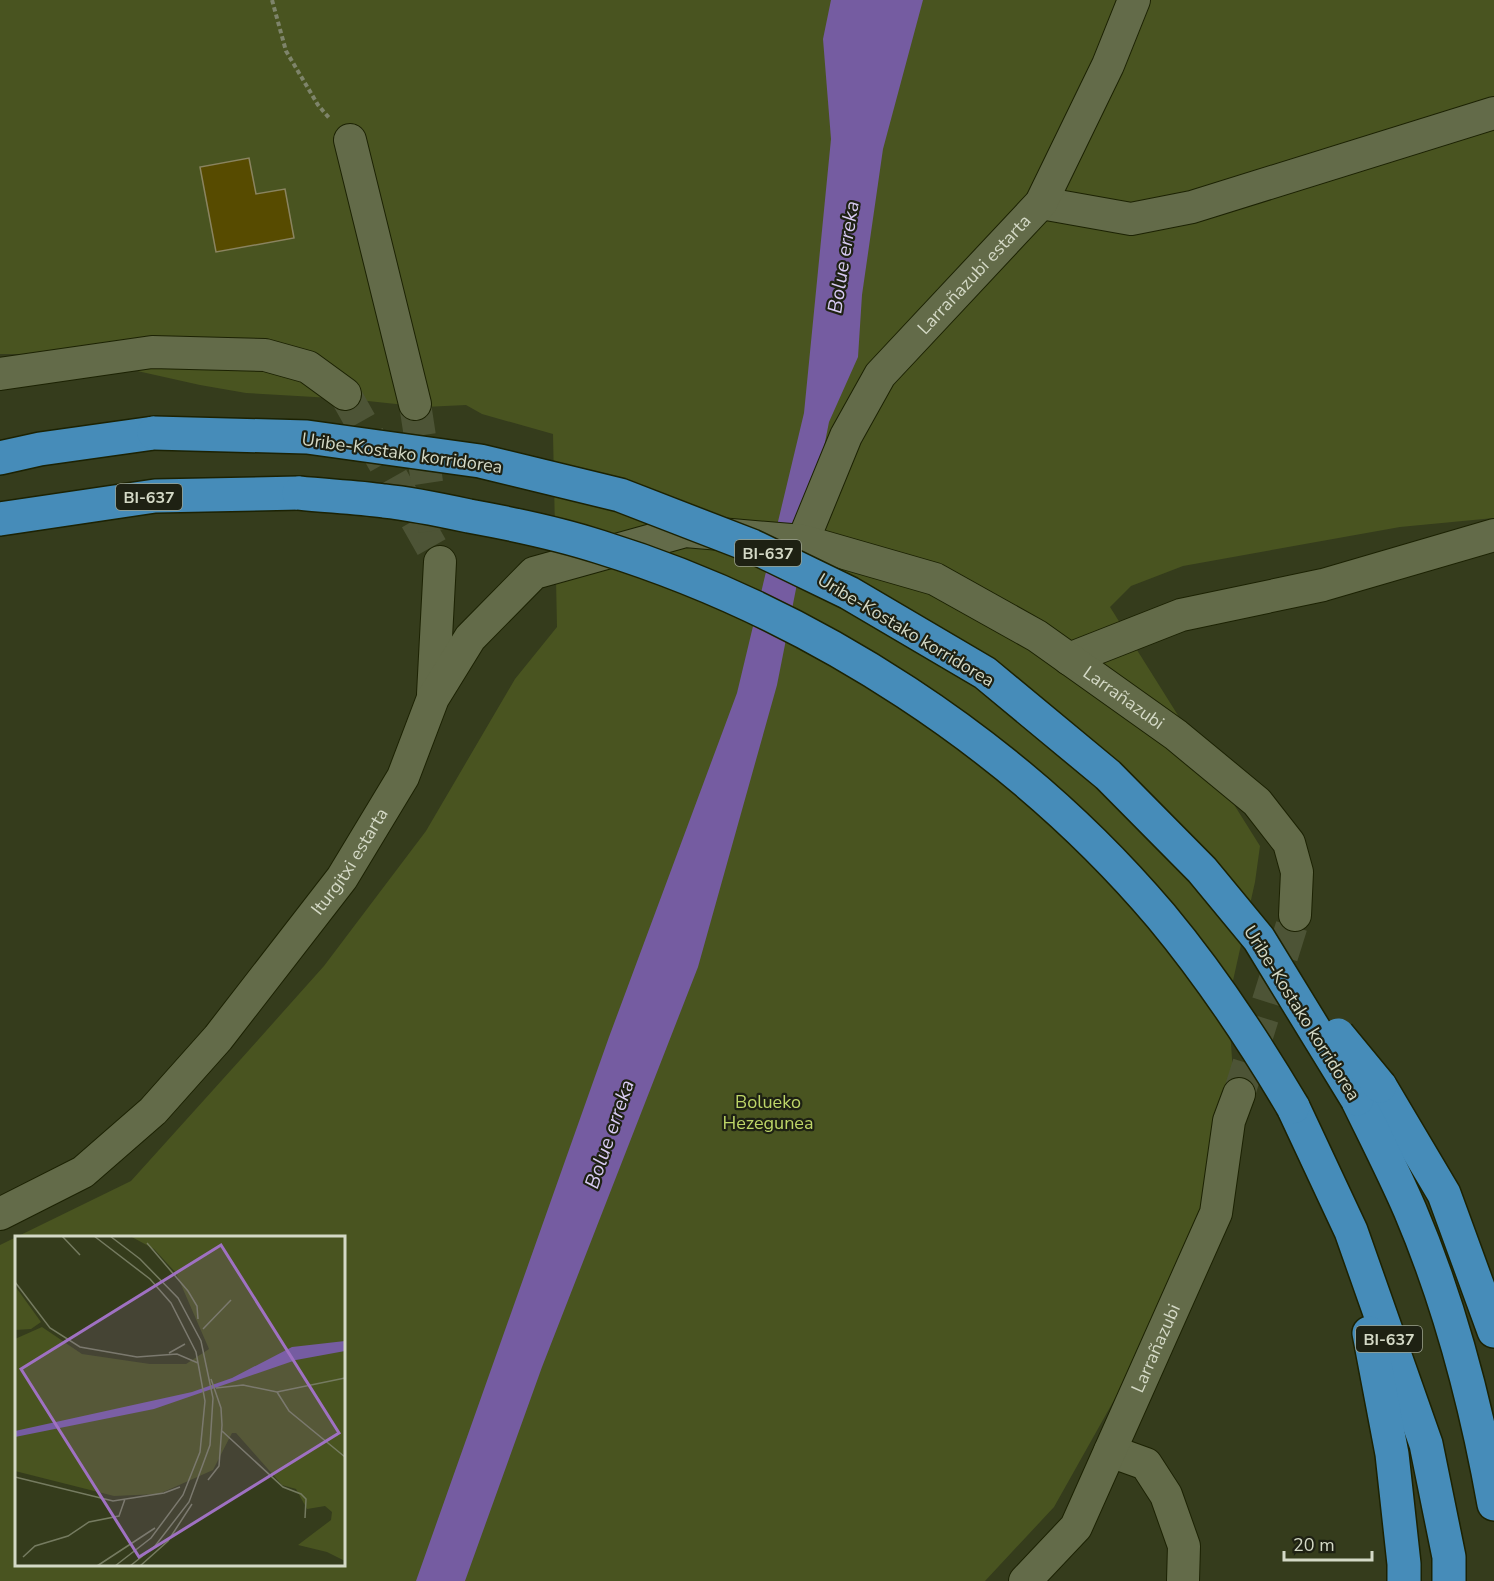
<svg xmlns="http://www.w3.org/2000/svg" width="1494" height="1581" font-family="'Nunito Sans',sans-serif">
  <style>
    .green { fill: #495420; fill-rule: evenodd }
    .water { fill: #755ca1 }
    .building { fill: #574b00; stroke: #8a8460; stroke-width: 1.5 }
    .lines { fill: none; stroke-linecap: round; stroke-linejoin: round }
    .minor-tunnel { stroke: #4d5436; stroke-width: 32; stroke-dasharray: 32 16; stroke-linecap: butt }
    .minor-casing { stroke: #1c2203; stroke-width: 34 }
    .highway-casing { stroke: #1c2203; stroke-width: 36 }
    .path { stroke: #7e846a; stroke-width: 4; stroke-dasharray: 4.5 3; stroke-linecap: butt }
    .minor { stroke: #636b49; stroke-width: 32 }
    .highway { stroke: #468cb9; stroke-width: 33 }
    .highway-bridge-casing { stroke: #1c2203; stroke-width: 36; stroke-linecap: butt }
    .highway-bridge { stroke: #468cb9; stroke-width: 33 }
    .labels { text-anchor: middle; stroke-width: 4.5; stroke-linejoin: round; paint-order: stroke }
    .shield { fill: #1e2113; stroke: #9da290; stroke-width: 1.5 }
    .shield-label { font-size: 16px; font-weight: bold; fill: #d4d9c6 }
    .street-label { font-size: 18px; fill: #d4d9c6; stroke: #1e2113 }
    .park-label { font-size: 18px; fill: #bed668; stroke: #1e2113 }
    .water-label { font-size: 20px; font-style: italic; fill: #d8cbf3; stroke: #1e2113 }
    .inset-road { fill: none; stroke: #757b60; stroke-width: 1.5 }
    .view { fill: #9f71c2; fill-opacity: 0.15; stroke: #9f71c2; stroke-width: 3 }
    .inset-edge { fill: none; stroke: #d4d9c6; stroke-width: 3 }
  </style>
  <rect width="100%" height="100%" fill="#353c1c"/>
  <path class="green" d="M0,0H1494V518L1400,527L1183,566L1131,586L1110,607L1260,846L1255,882L1228,1003L1238,1140L1204,1240L1054,1507L985,1581H0V1245L131,1181L241,1059L324,966L426,831L515,679L557,627L553,434L482,414L466,405L424,407L349,399L246,393L200,385L88,360L46,354H0ZM16,1238H344V1564H16Z"/>
  <polygon class="water" points="831,0 923,0 883,149 862,295 858,357 829,422 777,685 698,967 542,1367 465,1581 416,1581 609,1037 737,693 804,413 831,139 823,39"/>
  <polygon class="building" points="249,158 256,194 285,189 294,238 216,252 200,167"/>
  <g class="lines">
    <g class="minor-tunnel">
      <polyline points="345,394 440,562"/>
      <polyline points="415,404 435,534"/>
      <polyline points="1239,1094 1295,915"/>
    </g>
    <defs>
      <g id="minor">
        <polyline points="350,140 415,404"/>
        <polyline points="1041,203 1131,219 1192,207 1494,113"/>
        <polyline points="0,374 152,352 265,355 308,367 345,394"/>
        <path id="s1" d="M803,541L846,436L880,375L1041,203L1108,65L1134,0"/>
        <polyline points="1069,659 1181,615 1323,585 1494,535"/>
        <polyline points="433,694 440,562"/>
        <path id="s2" d="M0,1214L83,1172L153,1111L218,1038L342,878L403,777L433,698L470,638L534,573L685,531L803,541L935,579L1037,636L1176,735L1257,802L1289,843L1297,872L1295,915"/>
        <polyline points="1110,1451 1146,1464 1166,1495 1184,1546 1183,1581"/>
        <path id="s3" d="M1025,1581L1076,1527L1216,1213L1229,1121L1239,1094"/>
      </g>
      <g id="highway">
        <polyline points="0,458 40,449 154,433"/>
        <polyline points="0,519 155,496 299,493"/>
        <polyline points="1380,1086 1444,1194 1494,1331"/>
        <path d="M1357,1099C1375,1136 1394,1173 1410,1210C1450,1304 1476,1404 1494,1504"/>
        <polyline points="1293,1107 1351,1231 1426,1444 1449,1557 1449,1581"/>
        <polyline points="1369,1333 1392,1454 1404,1564 1404,1581"/>
      </g>
    </defs>
    <use href="#minor" class="minor-casing"/>
    <use href="#highway" class="highway-casing"/>
    <polyline class="path" points="272,0 286,51 318,105 330,119"/>
    <use href="#minor" class="minor"/>
    <use href="#highway" class="highway"/>
    <defs>
      <g id="highway-bridge">
        <polyline points="154,433 307,437 480,461 620,495 752,546 849,593 985,673 1108,775 1202,870 1259,939 1357,1099"/>
        <path d="M299,493C327,496 356,497 384,501C413,504 441,510 469,516C513,524 557,533 600,547C813,613 1017,746 1161,916C1211,976 1254,1041 1293,1107"/>
        <polyline points="1338,1035 1380,1086"/>
      </g>
    </defs>
    <use href="#highway-bridge" class="highway-bridge-casing"/>
    <use href="#highway-bridge" class="highway-bridge"/>
  </g>
  <g class="labels">
    <g class="shield">
      <rect x="116" y="484" width="66" height="26" rx="4.5"/>
      <rect x="735" y="540" width="66" height="26" rx="4.5"/>
      <rect x="1356" y="1326" width="66" height="26" rx="4.5"/>
    </g>
    <g class="shield-label">
      <text x="149" y="503">BI-637</text>
      <text x="768" y="559">BI-637</text>
      <text x="1389" y="1345">BI-637</text>
    </g>
    <g class="street-label">
      <text dy="6" stroke="none"><textPath href="#s1" startOffset="321">Larrañazubi estarta</textPath></text>
      <text transform="translate(402 453) rotate(8)" y="6">Uribe-Kostako korridorea</text>
      <text transform="translate(906 630) rotate(31)" y="6">Uribe-Kostako korridorea</text>
      <text dy="6" stroke="none"><textPath href="#s2" startOffset="1486">Larrañazubi</textPath></text>
      <text dy="6" stroke="none"><textPath href="#s2" startOffset="504">Iturgitxi estarta</textPath></text>
      <text transform="translate(1302 1013) rotate(58)" y="6">Uribe-Kostako korridorea</text>
      <text dy="6" stroke="none"><textPath href="#s3" startOffset="270">Larrañazubi</textPath></text>
    </g>
    <g class="park-label">
      <text x="768" y="1108">Bolueko<tspan x="768" dy="21">Hezegunea</tspan></text>
    </g>
    <g class="water-label">
      <text transform="translate(843 257) rotate(-81)" y="7">Bolue erreka</text>
      <text transform="translate(609 1134) rotate(-71)" y="7">Bolue erreka</text>
    </g>
  </g>
  <g transform="translate(15 1236)">
    <rect width="330" height="330" fill="#353c1c"/>
    <path d="M115,0H330V325L312,316L283,309L316,284L317,276L310,270L292,273L281,253L267,249L221,197H217L198,234L144,258L99,260L0,235V103L27,91L67,118L135,128H171L194,113L161,37L139,13ZM0,50L26,86L16,93L0,94Z" fill="#495420"/>
    <path d="M330,105V115L281,124L139,173L0,201V195L177,156L217,142L277,111Z" fill="#755ca1"/>
    <path class="inset-road" d="M47,0L65,19M79,0L135,43L156,67L181,116L190,165L185,216L168,259L136,302L100,330M95,0L125,23L163,62L186,105L198,162L195,209L174,266L140,310L115,330M132,7L173,55L182,70L183,83M0,46L35,92L65,111L122,121L162,118L183,127M188,93L216,64M154,117L170,108M201,152L228,149L262,156L330,142M262,156L274,175L330,221M207,195L268,251L286,258L291,263L290,282M0,241L98,265L149,257L165,251M193,244L204,230L207,189L206,172L196,143M8,321L20,310L53,300L74,286L104,280L110,263M82,330L140,292M125,330L153,305L177,268"/>
    <path class="view" d="M206,9L324,197L124,321L6,133Z"/>
    <rect width="330" height="330" class="inset-edge"/>
  </g>
  <path d="M1284 1551v9h88v-9" fill="none" stroke="#d4d9c6" stroke-width="3"/>
  <text x="1293" y="1551" font-size="18" fill="#d4d9c6" stroke="#1e2113" stroke-width="4.5" paint-order="stroke">20 m</text>
</svg>
